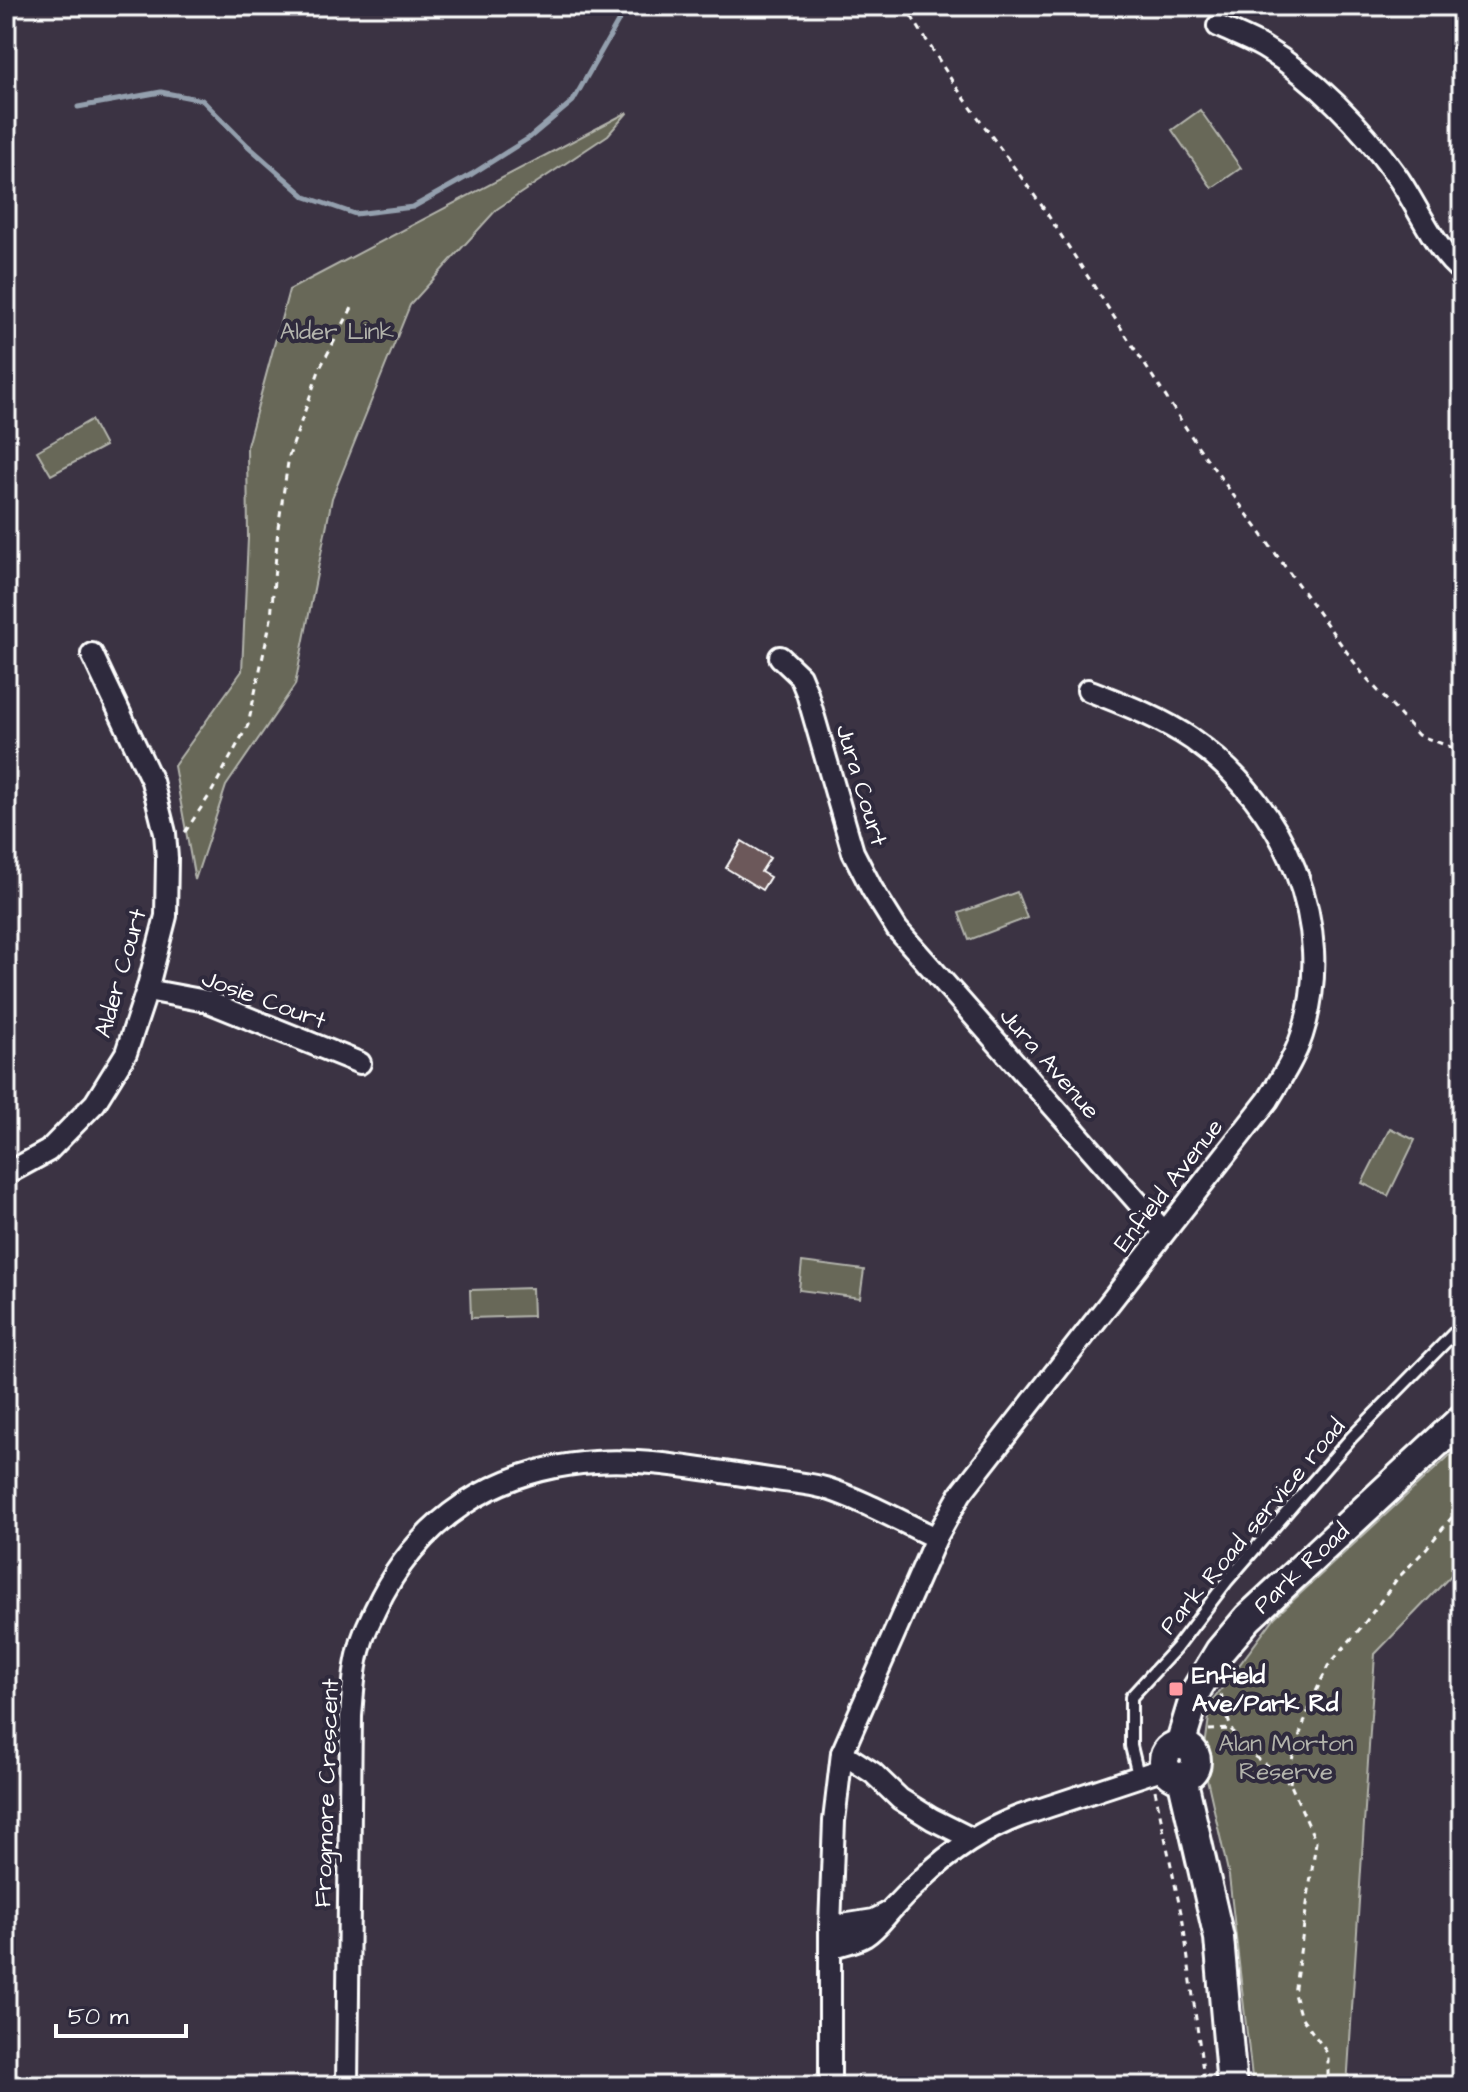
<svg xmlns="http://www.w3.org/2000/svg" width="1468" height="2092" font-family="'Architects Daughter',sans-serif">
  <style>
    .green { fill: #676859; stroke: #b3b4ac; stroke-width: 2 }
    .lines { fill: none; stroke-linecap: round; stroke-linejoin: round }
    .stream { stroke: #94a0ae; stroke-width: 5 }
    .building { fill: #6c585a; stroke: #fff; stroke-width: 2 }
    .lane-casing { stroke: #fff; stroke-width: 16 }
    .street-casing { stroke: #fff; stroke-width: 26 }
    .secondary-casing { stroke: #fff; stroke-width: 34 }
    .path { stroke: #fff; stroke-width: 3; stroke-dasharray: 6 6; stroke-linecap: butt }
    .lane { stroke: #2f2a3d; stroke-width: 10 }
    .street { stroke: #2f2a3d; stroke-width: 20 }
    .secondary { stroke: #2f2a3d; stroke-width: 28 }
    .poi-dot { fill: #ff9aa2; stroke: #2f2a3d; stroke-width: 3 }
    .labels { text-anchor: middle; stroke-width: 8; stroke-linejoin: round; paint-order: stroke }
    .park-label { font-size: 24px; fill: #b3b4ac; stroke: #2f2a3d }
    .street-label { font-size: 24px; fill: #fff; stroke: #2f2a3d }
    .poi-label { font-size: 24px; font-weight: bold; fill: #fff; stroke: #2f2a3d; text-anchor: start }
  </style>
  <rect width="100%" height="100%" fill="#3b3343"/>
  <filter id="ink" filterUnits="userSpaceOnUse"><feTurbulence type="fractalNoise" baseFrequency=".0125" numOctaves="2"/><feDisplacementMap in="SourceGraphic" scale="16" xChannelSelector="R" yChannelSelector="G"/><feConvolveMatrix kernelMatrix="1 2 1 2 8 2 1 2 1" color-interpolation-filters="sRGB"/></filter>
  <g filter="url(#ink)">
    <g class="green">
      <polygon points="1200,110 1241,168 1212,188 1172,130"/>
      <polygon points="628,112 608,135 497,209 410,305 332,498 295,685 226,786 195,880 174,766 242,671 248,538 247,446 289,290"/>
      <polygon points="91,420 105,446 51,475 37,451"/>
      <polygon points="1017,892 1027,918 969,940 959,913"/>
      <polygon points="1390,1128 1415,1140 1388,1196 1362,1183"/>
      <polygon points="802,1262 864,1270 860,1298 799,1290"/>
      <polygon points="532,1288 533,1316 471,1318 470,1290"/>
      <polygon points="1462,1444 1462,1564 1375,1654 1347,2086 1253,2086 1229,1876 1203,1761 1211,1703 1275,1617"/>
    </g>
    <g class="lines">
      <polyline class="stream" points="78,107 161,92 202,100 248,146 306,197 355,214 413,207 472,174 529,138 573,101 627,6"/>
    </g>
    <polygon class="building" points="742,841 770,858 761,872 770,877 762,890 726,868"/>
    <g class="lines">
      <defs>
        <polyline id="lane" points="1138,1775 1131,1746 1131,1697 1176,1648 1227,1581 1351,1438 1462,1325"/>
        <g id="street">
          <path d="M1218,26C1233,33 1249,39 1263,47C1315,78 1361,126 1396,175C1415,201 1437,254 1462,271"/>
          <polyline points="780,657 800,676 807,693 853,852 872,889 897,929 1164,1232"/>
          <polyline points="147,990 206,1001 360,1063"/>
          <polyline points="6,1174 48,1151 95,1103 126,1053 147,990 166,916 167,858 165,833 152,781 92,654"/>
          <polyline points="842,1753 873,1773 900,1799 932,1819 972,1839"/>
          <polyline points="830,1927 874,1920 886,1914"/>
          <path d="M830,1948C842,1944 855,1942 865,1936C876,1929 883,1919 891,1910C901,1899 911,1889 922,1879C951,1851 983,1830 1020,1816L1165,1768"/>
          <path d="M347,2086L351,1716C353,1692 354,1667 361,1644C364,1632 370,1621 375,1610C417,1519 496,1468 595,1462C638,1459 680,1466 723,1472C743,1475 763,1478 783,1481C797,1483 811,1484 825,1488C863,1500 900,1521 936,1538"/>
          <path d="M830,2086V1927L834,1821L842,1753L936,1538L961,1493L1268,1100C1280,1080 1294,1059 1302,1035C1338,925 1285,805 1193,740C1161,718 1124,704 1088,690"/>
        </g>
        <g id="secondary">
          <circle cx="1180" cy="1761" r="16"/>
          <polyline points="1180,1745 1197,1689 1220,1651 1248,1618 1462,1419"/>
          <polyline points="1182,1777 1219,1938 1232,2086"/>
        </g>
      </defs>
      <use href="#lane" class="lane-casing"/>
      <use href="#street" class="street-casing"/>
      <use href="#secondary" class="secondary-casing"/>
      <g class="path">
        <polyline points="905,6 954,84 1042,206 1197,445 1362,673 1418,735 1462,751"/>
        <polyline points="185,832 211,793 248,725 271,619 278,528 289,456 320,368 354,304"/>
        <polyline points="1221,1695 1231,1729 1242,1747 1290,1783 1316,1842 1294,1994 1300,2015 1328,2054 1328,2086"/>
        <polyline points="1209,1730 1230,1729"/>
        <polyline points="1290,1783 1293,1754 1312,1700 1328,1666 1364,1624 1397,1579 1425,1550 1462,1505"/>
        <polyline points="1155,1790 1183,1922 1205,2086"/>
      </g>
      <use href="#lane" class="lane"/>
      <use href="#street" class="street"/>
      <use href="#secondary" class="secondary"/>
    </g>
  </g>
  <rect class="poi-dot" x="1168" y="1681" width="16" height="16" rx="4"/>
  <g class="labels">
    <g class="park-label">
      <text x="337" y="339">Alder Link</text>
      <text x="1286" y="1751">Alan Morton<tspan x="1286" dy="28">Reserve</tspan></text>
    </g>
    <g class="street-label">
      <text transform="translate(862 785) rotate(73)" y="8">Jura Court</text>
      <text transform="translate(120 973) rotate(-74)" y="8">Alder Court</text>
      <text transform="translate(264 999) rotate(20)" y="8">Josie Court</text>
      <text transform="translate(1050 1063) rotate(49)" y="8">Jura Avenue</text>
      <text transform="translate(1168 1185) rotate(-52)" y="8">Enfield Avenue</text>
      <text transform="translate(1252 1526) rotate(-50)" y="8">Park Road service road</text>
      <text transform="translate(1301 1568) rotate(-43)" y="8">Park Road</text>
      <text transform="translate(326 1793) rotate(-88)" y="8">Frogmore Crescent</text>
    </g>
    <g class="poi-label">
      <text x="1192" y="1683">Enfield<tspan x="1192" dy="28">Ave/Park Rd</tspan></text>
    </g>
  </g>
  <rect width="1468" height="2092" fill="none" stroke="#2f2a3d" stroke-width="32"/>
  <rect x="16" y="16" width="1436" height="2060" fill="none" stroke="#fff" stroke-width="3" filter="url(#ink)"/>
  <path d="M56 2024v12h130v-12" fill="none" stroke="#ffffff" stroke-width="4"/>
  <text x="68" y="2024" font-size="24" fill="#ffffff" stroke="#2f2a3d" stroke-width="6" paint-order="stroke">50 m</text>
</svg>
